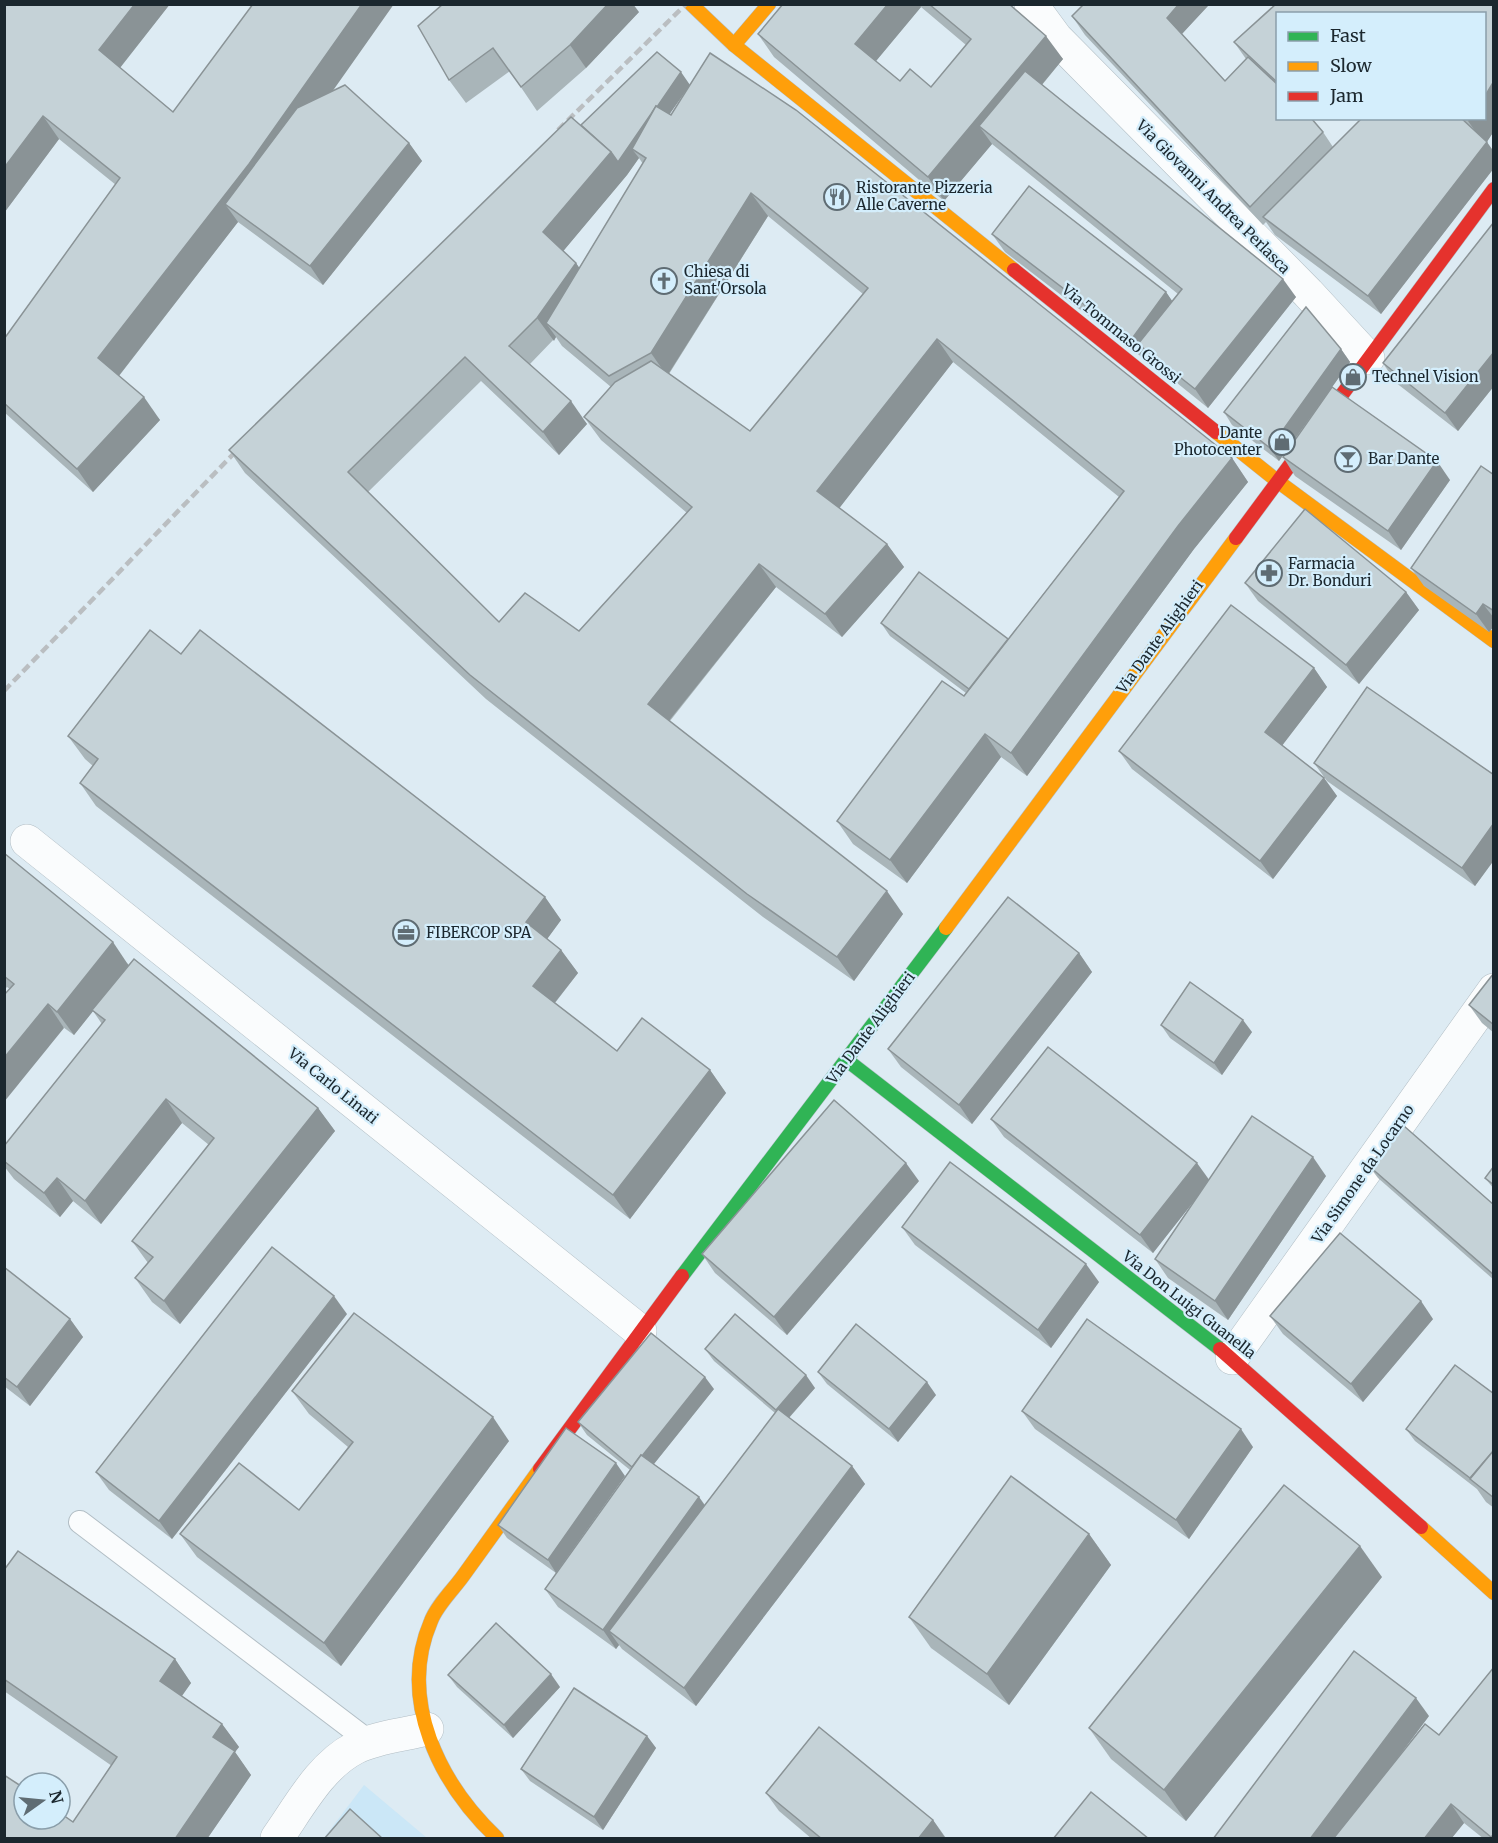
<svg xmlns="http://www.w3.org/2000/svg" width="1498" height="1843" font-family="Merriweather,serif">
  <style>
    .built { fill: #cbe7f7 }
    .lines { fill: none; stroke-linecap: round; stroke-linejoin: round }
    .lane-casing { stroke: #b2bec5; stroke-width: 24 }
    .street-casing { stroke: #b2bec5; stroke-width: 34 }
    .fast-casing { stroke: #b2bec5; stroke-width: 15 }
    .slow-casing { stroke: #b2bec5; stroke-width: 15 }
    .jam-casing { stroke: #b2bec5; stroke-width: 15 }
    .lane { stroke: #fafcfd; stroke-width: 22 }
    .street { stroke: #fafcfd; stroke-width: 33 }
    .fast { stroke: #30b455; stroke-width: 14 }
    .slow { stroke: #ff9f0a; stroke-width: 14 }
    .jam { stroke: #e5322d; stroke-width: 14 }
    .rail { stroke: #babec1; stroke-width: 4.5; stroke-dasharray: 9 4.5; stroke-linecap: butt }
    .wall { fill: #a9b5b9; fill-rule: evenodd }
    .shaded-wall { fill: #8a9396 }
    .building { fill: #c5d2d7; stroke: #8a9396; stroke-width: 1.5 }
    .labels { text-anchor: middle; stroke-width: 4.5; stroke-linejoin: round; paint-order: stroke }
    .poi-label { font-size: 15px; fill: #1b272e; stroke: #d4eefc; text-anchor: start }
    .street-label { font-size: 15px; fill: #1b272e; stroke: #d4eefc }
  </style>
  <rect width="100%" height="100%" fill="#ddebf3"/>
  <polygon class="built" points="364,1785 427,1838 324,1838"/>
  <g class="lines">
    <defs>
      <polyline id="lane" points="80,1522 371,1743"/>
      <g id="street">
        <polyline points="1031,4 1056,38 1308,293 1368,358"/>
        <polyline points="27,841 640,1331"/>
        <polyline points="1232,1358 1494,990"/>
        <path d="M277,1838C299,1807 320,1766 355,1748C376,1737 404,1735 427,1729"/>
      </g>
      <g id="fast">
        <polyline points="848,1061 1220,1349"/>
        <polyline points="682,1276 946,928"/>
      </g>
      <g id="slow">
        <polyline points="691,4 734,45 1014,270"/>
        <polyline points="734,45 769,4"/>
        <polyline points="1216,432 1276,480 1494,641"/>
        <polyline points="946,928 1236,538"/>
        <polyline points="1421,1527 1494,1593"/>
        <path d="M497,1838C440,1784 397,1700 431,1621C437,1605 453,1590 463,1576C488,1541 514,1505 540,1469"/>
      </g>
      <g id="jam">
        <polyline points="1014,270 1216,432"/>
        <polyline points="1236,538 1494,189"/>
        <polyline points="1220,1349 1421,1527"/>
        <polyline points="540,1469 682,1276"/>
      </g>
    </defs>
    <use href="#lane" class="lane-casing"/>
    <use href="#street" class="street-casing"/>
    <use href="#fast" class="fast-casing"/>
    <use href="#slow" class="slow-casing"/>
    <use href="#jam" class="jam-casing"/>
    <use href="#lane" class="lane"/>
    <use href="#street" class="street"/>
    <use href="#fast" class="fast"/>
    <use href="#slow" class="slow"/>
    <use href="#jam" class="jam"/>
    <g class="rail">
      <polyline points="558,130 686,4"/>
      <polyline points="4,691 244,443"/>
    </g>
  </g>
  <g class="wall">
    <polygon points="4,4 170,4 120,68 173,112 334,90 409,143 422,161 323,285 238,222 119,376 160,420 93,492 4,412 4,339 116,185 59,139 4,213"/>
    <polygon points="443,4 639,12 586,68 537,111 510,71 466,103 449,80"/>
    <path d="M783,4H1009L1063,59L1042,85L1296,297L1208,408L1151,362L1146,355L1143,358L1005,252L992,234L1166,292L1172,301L1178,294L992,144L944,201L774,57L758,34ZM921,7L966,45L931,87L900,81L876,61Z"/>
    <path d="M1084,4H1209L1182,34L1225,81L1246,59L1234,42L1276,4H1494V131L1486,142L1494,152V168L1381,314L1275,235L1266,222L1263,225L1085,35L1072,16ZM1278,14H1485V118H1362L1333,147L1323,132L1311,118H1278Z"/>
    <path d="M690,85L669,114L1232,458L1248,482L1194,549L1027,776L1001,757L907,883L853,844L837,821L966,693L890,636L881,623L1008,639L1119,497L953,362L839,508L887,544L904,567L842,637L776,587L670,721L903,914L854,981L763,917L486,699L245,473L229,450L581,125ZM639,158L643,164L579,268L576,263L563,251L627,175ZM768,216L863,294L750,431L669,374ZM556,337L562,346L611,387L584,417L601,440L687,513L579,631L499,622L368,492L481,381L559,455L587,424L530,364Z"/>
    <polygon points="1494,222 1494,386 1458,431 1395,382 1383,363"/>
    <polygon points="1341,349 1350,362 1279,461 1232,425 1224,412"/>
    <polygon points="1283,457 1450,480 1401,550 1295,476"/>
    <polygon points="1494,475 1494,626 1489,632 1424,586 1411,568"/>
    <polygon points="1245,583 1406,592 1419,610 1359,684 1258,601"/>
    <polygon points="181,654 545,897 561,920 547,939 561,950 578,973 555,1003 617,1051 710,1070 726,1093 630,1219 96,806 80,783 93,766 85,759 68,736"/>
    <polygon points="1314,668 1327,687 1282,745 1324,778 1337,796 1273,879 1132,769 1119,751"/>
    <polygon points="1314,763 1494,775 1494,860 1475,886 1327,781"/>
    <polygon points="4,853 129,965 318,1108 335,1131 180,1324 152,1302 135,1278 148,1263 132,1241 209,1145 182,1123 101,1224 73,1201 60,1217 14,1179 4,1166 4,1146 102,1024 93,1011 74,1035 7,987 4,990"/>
    <polygon points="1079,953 1092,972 972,1124 901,1067 888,1049"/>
    <polygon points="1494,973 1494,1033 1482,1023 1469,1005"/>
    <polygon points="1161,1025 1252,1032 1222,1075 1170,1038"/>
    <polygon points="991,1119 1209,1180 1326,1176 1228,1320 1168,1278 1155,1259 1196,1198 1153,1253 1004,1137"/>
    <polygon points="1369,1166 1494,1205 1494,1280 1378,1178"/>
    <polygon points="1494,1166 1494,1189 1485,1178"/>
    <polygon points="919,1181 787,1335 715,1273 702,1254"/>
    <polygon points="902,1227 1099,1282 1051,1348 915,1245"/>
    <polygon points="4,1267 70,1319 83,1337 30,1406 4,1386"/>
    <polygon points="347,1314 172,1539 109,1490 96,1472"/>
    <polygon points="1270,1316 1433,1319 1363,1402 1283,1334"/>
    <polygon points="705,1349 815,1388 789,1418 852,1466 865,1484 696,1706 622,1649 619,1645 616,1649 558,1607 545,1589 630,1470 587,1435 578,1422 714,1389 654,1464 699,1497 705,1505 775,1413 714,1361"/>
    <polygon points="818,1372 936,1395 898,1442 827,1384"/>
    <polygon points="292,1391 509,1441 341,1666 197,1557 180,1534 299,1510 348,1447 309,1414"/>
    <polygon points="1494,1394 1494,1508 1486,1502 1477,1489 1415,1441 1406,1429"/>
    <polygon points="1022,1411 1253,1447 1189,1539 1035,1429"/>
    <polygon points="625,1476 556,1573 507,1538 498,1525"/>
    <polygon points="1089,1534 1111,1565 1009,1705 931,1648 909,1617"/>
    <polygon points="4,1570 175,1659 191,1683 182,1696 222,1724 239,1747 235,1752 251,1775 207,1839 4,1839 73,1822 112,1766 4,1691"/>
    <polygon points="1382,1577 1186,1821 1111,1759 1089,1728"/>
    <polygon points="448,1675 560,1687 513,1738 457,1687"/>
    <polygon points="1429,1716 1398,1757 1494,1839 1484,1839 1464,1823 1451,1839 1213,1839"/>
    <polygon points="647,1736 656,1748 603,1830 530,1781 521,1769"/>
    <polygon points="766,1793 933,1820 946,1838 812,1839 779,1811"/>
  </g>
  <g class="shaded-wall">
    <polygon points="135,4 170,4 115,74 99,50"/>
    <polygon points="362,4 394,4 265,187 225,204 238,222 114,382 98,358"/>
    <polygon points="608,4 633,4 639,12 586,68 570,45"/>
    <polygon points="888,4 919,4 921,7 871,67 855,44"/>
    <polygon points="1179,4 1209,5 1179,37 1167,18"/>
    <polygon points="1046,36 1063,59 996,140 979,126 992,144 944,201 928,177"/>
    <polygon points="681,72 690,85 641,155 632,149 639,158 627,175 560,255 543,232 611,152"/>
    <polygon points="1494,81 1494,131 1485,145 1468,121 1470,118 1485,118 1485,96"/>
    <polygon points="43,116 59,139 4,213 4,168"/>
    <polygon points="1487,142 1494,152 1494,168 1381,314 1368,296"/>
    <polygon points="409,143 422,161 323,285 310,266"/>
    <polygon points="751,193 768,216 667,376 651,353"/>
    <polygon points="576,263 592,286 546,323 556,337 554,341 537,318"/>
    <polygon points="1283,279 1296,297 1208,408 1195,389"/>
    <polygon points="1166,292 1179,311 1138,344 1146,355 1143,358 1131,340"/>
    <polygon points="937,339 953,362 834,515 817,491"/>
    <polygon points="1341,349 1350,362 1279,461 1270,448"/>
    <polygon points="1494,352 1494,386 1458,431 1445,413"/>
    <polygon points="144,397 160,420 93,492 77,469"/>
    <polygon points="571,401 587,424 559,455 543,432"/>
    <polygon points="1232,458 1248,482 1194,549 1027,776 1011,753 1178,526"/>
    <polygon points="1437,461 1450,480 1401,550 1388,531"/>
    <polygon points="887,544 904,567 842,637 825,614"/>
    <polygon points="759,564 776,587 664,727 648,704"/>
    <polygon points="1406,592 1419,610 1359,684 1346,665"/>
    <polygon points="1483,604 1494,618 1494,626 1489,632 1476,614"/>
    <polygon points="1314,668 1327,687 1278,751 1265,732"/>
    <polygon points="985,734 1001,757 907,883 890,860"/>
    <polygon points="1324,778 1337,796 1273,879 1260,861"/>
    <polygon points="1494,823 1494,860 1475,886 1462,868"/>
    <polygon points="887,891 903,914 854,981 837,957"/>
    <polygon points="545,897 561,920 542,946 526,922"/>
    <polygon points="113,942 129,966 74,1035 57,1012"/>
    <polygon points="561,950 578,973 549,1010 533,986"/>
    <polygon points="1079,953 1092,972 972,1124 959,1105"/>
    <polygon points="48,1004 64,1028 4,1102 4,1058"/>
    <polygon points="1243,1020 1252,1032 1222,1075 1214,1063"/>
    <polygon points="710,1070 726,1093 630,1219 613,1195"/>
    <polygon points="166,1099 182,1123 101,1224 85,1201"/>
    <polygon points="318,1108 335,1131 180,1324 164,1301"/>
    <polygon points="1313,1157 1326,1176 1228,1320 1215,1301"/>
    <polygon points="906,1163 919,1181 787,1335 774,1317"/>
    <polygon points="1197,1163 1210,1181 1153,1253 1140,1235"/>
    <polygon points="57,1178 73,1201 60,1217 44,1193"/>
    <polygon points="1086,1264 1099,1282 1051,1348 1038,1330"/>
    <polygon points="334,1296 347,1314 172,1539 159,1521"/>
    <polygon points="1421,1301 1433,1319 1363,1402 1351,1384"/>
    <polygon points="70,1319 83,1337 30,1406 17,1387"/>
    <polygon points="806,1375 815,1388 785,1422 776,1410"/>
    <polygon points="705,1377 714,1389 641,1480 633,1467"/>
    <polygon points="927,1382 936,1395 898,1442 889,1429"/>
    <polygon points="493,1417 509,1441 341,1666 324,1643"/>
    <polygon points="1241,1429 1253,1447 1189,1539 1176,1520"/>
    <polygon points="616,1463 625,1476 556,1573 548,1560"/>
    <polygon points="852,1466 865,1484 696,1706 684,1688"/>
    <polygon points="699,1497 711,1515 609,1631 619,1645 616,1649 603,1630"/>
    <polygon points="1089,1534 1111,1565 1009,1705 987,1674"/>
    <polygon points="1360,1546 1382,1577 1186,1821 1164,1790"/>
    <polygon points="175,1659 191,1683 176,1704 160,1681"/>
    <polygon points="551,1674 560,1687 513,1738 504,1725"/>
    <polygon points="1416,1698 1429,1716 1337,1839 1310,1839"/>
    <polygon points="222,1724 239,1747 235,1752 251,1775 207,1839 175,1839 213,1737"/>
    <polygon points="647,1736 656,1748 603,1830 594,1817"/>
    <polygon points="1451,1804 1464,1823 1451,1839 1424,1839"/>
    <polygon points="933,1820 946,1839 918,1839"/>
  </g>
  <g class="building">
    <polygon points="4,4 135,4 99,50 173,112 253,4 362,4 249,164 98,358 144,397 77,469 4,403 4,339 120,178 43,116 4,168"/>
    <polygon points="443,4 608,4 570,45 521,87 493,48 449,80 418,26"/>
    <polygon points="783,4 888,4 855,44 900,81 910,69 931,87 971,39 929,4 1009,4 1046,36 928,177 758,34"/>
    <polygon points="1084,4 1179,4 1167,18 1225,81 1248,57 1278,85 1278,118 1311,118 1323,132 1250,207 1072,16"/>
    <polygon points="1276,4 1494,4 1494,81 1485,96 1485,14 1278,14 1278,83 1234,42"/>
    <polygon points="657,52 681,72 657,107 656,106 651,114 618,162 611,152 581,125"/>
    <polygon points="710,53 796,110 1232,458 1178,526 1011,753 985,734 890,860 837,821 942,681 964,696 1124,491 937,339 817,491 887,544 825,614 759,564 648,704 887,891 837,957 747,894 470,675 229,450 571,117 611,152 543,232 576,263 537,318 509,346 571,401 543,432 465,357 348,472 499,622 525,593 579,631 692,507 584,417 615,382 651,361 750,431 868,288 751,193 651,353 609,376 546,323 646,158 632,149 656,106 671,115"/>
    <polygon points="1025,71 1283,279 1195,389 1138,344 1182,289 979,126"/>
    <polygon points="345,85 409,143 310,266 225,204 297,108"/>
    <polygon points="1362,118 1461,118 1487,142 1368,296 1263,217"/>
    <polygon points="1029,186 1166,292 1131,340 992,234"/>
    <polygon points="1494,222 1494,352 1445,413 1383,363"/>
    <polygon points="1306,307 1341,349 1270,448 1224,412"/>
    <polygon points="1332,387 1437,461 1388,531 1283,457"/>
    <polygon points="1481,466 1494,475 1494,611 1483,604 1476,614 1411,568"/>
    <polygon points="1305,509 1406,592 1346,665 1245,583"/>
    <polygon points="919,572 1008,639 969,689 881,623"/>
    <polygon points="1231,605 1314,668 1265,732 1324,778 1260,861 1119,751"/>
    <polygon points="150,630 181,654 200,630 545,897 526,922 561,950 533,986 617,1051 642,1018 710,1070 613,1195 80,783 98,759 68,736"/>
    <polygon points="1367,687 1494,775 1494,823 1462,868 1314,763"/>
    <polygon points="4,853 113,942 57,1012 48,1004 4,1058 4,995 14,984 4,976"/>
    <polygon points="1008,897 1079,953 959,1105 888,1049"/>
    <polygon points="134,959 318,1108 164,1301 135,1278 153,1257 132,1241 214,1138 166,1099 85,1201 57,1178 44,1193 4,1161 4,1146 105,1020 92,1010"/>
    <polygon points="1494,973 1494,1025 1469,1005"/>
    <polygon points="1190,982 1243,1020 1214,1063 1161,1025"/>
    <polygon points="1048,1047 1197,1163 1140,1235 991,1119"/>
    <polygon points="834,1100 906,1163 774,1317 702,1254"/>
    <polygon points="1252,1116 1313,1157 1215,1301 1155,1259"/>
    <polygon points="1404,1126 1494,1205 1494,1275 1369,1166"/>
    <polygon points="950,1162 1086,1264 1038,1330 902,1227"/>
    <polygon points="1494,1166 1494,1185 1485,1178"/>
    <polygon points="1340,1233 1421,1301 1351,1384 1270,1316"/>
    <polygon points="272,1247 334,1296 159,1521 96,1472"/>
    <polygon points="4,1267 70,1319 17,1387 4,1377"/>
    <polygon points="354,1313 493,1417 324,1643 180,1534 239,1463 299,1510 353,1442 292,1391"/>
    <polygon points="735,1314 806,1375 776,1410 705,1349"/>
    <polygon points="1087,1319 1241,1429 1176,1520 1022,1411"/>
    <polygon points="856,1324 927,1382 889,1429 818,1372"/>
    <polygon points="651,1333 705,1377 642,1456 641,1455 632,1467 578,1422"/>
    <polygon points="1455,1365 1494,1394 1494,1450 1470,1478 1406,1429"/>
    <polygon points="778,1409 852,1466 684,1688 609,1631"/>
    <polygon points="566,1428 616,1463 548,1560 498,1525"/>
    <polygon points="1494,1450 1494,1498 1470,1479"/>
    <polygon points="641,1455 699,1497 603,1630 545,1589"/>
    <polygon points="1011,1476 1089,1534 987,1674 909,1617"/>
    <polygon points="1284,1485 1360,1546 1164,1790 1089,1728"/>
    <polygon points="18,1551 175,1659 160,1681 222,1724 213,1737 235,1751 175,1839 4,1839 4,1775 24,1788 24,1819 60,1819 60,1813 73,1822 117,1757 4,1679 4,1570"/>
    <polygon points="496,1623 551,1674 504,1725 448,1675"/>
    <polygon points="1354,1651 1416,1698 1310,1839 1213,1839"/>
    <polygon points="1494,1667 1494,1834 1491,1837 1451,1804 1424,1839 1333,1839 1425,1724 1439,1735"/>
    <polygon points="574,1688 647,1736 594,1817 521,1769"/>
    <polygon points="819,1727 933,1820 918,1839 822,1839 766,1793"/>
    <polygon points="1091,1792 1149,1839 1053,1839"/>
    <polygon points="350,1809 383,1839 324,1839"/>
  </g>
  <defs>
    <symbol id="restaurant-ring" viewBox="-11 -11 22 22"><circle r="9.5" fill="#d4eefc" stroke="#5f6c73" stroke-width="1.5"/><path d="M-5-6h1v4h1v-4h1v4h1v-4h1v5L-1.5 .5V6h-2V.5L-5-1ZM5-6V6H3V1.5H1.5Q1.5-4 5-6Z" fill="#5f6c73"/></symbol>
    <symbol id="church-ring" viewBox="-11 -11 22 22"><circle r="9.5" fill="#d4eefc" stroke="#5f6c73" stroke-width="1.5"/><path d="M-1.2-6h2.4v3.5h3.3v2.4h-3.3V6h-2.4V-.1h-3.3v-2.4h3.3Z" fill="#5f6c73"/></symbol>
    <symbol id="shop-ring" viewBox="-11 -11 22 22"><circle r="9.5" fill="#d4eefc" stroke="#5f6c73" stroke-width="1.5"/><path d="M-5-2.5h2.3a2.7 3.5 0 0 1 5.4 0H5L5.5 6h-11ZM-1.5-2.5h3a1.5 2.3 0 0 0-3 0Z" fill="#5f6c73"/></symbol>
    <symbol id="bar-ring" viewBox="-11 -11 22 22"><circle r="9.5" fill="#d4eefc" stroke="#5f6c73" stroke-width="1.5"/><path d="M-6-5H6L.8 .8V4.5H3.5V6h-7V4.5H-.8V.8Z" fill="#5f6c73"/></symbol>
    <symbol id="pharmacy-ring" viewBox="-11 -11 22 22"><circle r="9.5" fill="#d4eefc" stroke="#5f6c73" stroke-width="1.5"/><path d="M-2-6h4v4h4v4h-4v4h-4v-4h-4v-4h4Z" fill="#5f6c73"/></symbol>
    <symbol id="office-ring" viewBox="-11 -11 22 22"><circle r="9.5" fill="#d4eefc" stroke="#5f6c73" stroke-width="1.5"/><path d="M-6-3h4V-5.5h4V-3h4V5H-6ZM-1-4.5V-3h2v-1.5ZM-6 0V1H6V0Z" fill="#5f6c73"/></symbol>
  </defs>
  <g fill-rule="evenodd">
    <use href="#restaurant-ring" x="822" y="182" width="30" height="30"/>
    <use href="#church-ring" x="649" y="266" width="30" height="30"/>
    <use href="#shop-ring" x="1338" y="362" width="30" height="30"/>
    <use href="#shop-ring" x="1267" y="427" width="30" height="30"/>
    <use href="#bar-ring" x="1333" y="444" width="30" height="30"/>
    <use href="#pharmacy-ring" x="1254" y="558" width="30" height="30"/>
    <use href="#office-ring" x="391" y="918" width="30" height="30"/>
  </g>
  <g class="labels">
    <g class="poi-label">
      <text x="856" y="193">Ristorante Pizzeria<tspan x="856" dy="17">Alle Caverne</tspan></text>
      <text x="684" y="277">Chiesa di<tspan x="684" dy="17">Sant'Orsola</tspan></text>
      <text x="1372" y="382">Technel Vision</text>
      <text x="1262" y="438" text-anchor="end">Dante<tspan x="1262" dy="17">Photocenter</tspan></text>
      <text x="1368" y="464">Bar Dante</text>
      <text x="1288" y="569">Farmacia<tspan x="1288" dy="17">Dr. Bonduri</tspan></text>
      <text x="426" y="938">FIBERCOP SPA</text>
    </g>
    <g class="street-label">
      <text transform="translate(1213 197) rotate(45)" y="5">Via Giovanni Andrea Perlasca</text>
      <text transform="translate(1121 334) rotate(39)" y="5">Via Tommaso Grossi</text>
      <text transform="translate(1160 637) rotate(-54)" y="5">Via Dante Alighieri</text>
      <text transform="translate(871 1028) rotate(-53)" y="5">Via Dante Alighieri</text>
      <text transform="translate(333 1086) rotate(39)" y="5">Via Carlo Linati</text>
      <text transform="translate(1363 1174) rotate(-55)" y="5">Via Simone da Locarno</text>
      <text transform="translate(1189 1305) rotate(38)" y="5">Via Don Luigi Guanella</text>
    </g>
  </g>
  <rect width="1498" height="1843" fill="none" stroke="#1b272e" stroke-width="12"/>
  <rect x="1276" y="12" width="210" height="108" fill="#d4eefc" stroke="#8a9eaa" stroke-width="1.5"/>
  <rect x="1288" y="32" width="30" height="9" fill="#30b455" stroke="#8a9eaa" stroke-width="1.5"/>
  <text x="1330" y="42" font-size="18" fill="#1b272e">Fast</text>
  <rect x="1288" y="62" width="30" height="9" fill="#ff9f0a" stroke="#8a9eaa" stroke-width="1.5"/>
  <text x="1330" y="72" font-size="18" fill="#1b272e">Slow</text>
  <rect x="1288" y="92" width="30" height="9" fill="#e5322d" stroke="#8a9eaa" stroke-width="1.5"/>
  <text x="1330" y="102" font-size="18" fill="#1b272e">Jam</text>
  <g transform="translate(42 1801) rotate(75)"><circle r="28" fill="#d4eefc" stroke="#8a9eaa" stroke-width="1.5"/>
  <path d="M0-4.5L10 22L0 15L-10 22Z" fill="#5f6c73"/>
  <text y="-9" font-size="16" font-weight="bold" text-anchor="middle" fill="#1b272e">N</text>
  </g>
</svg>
